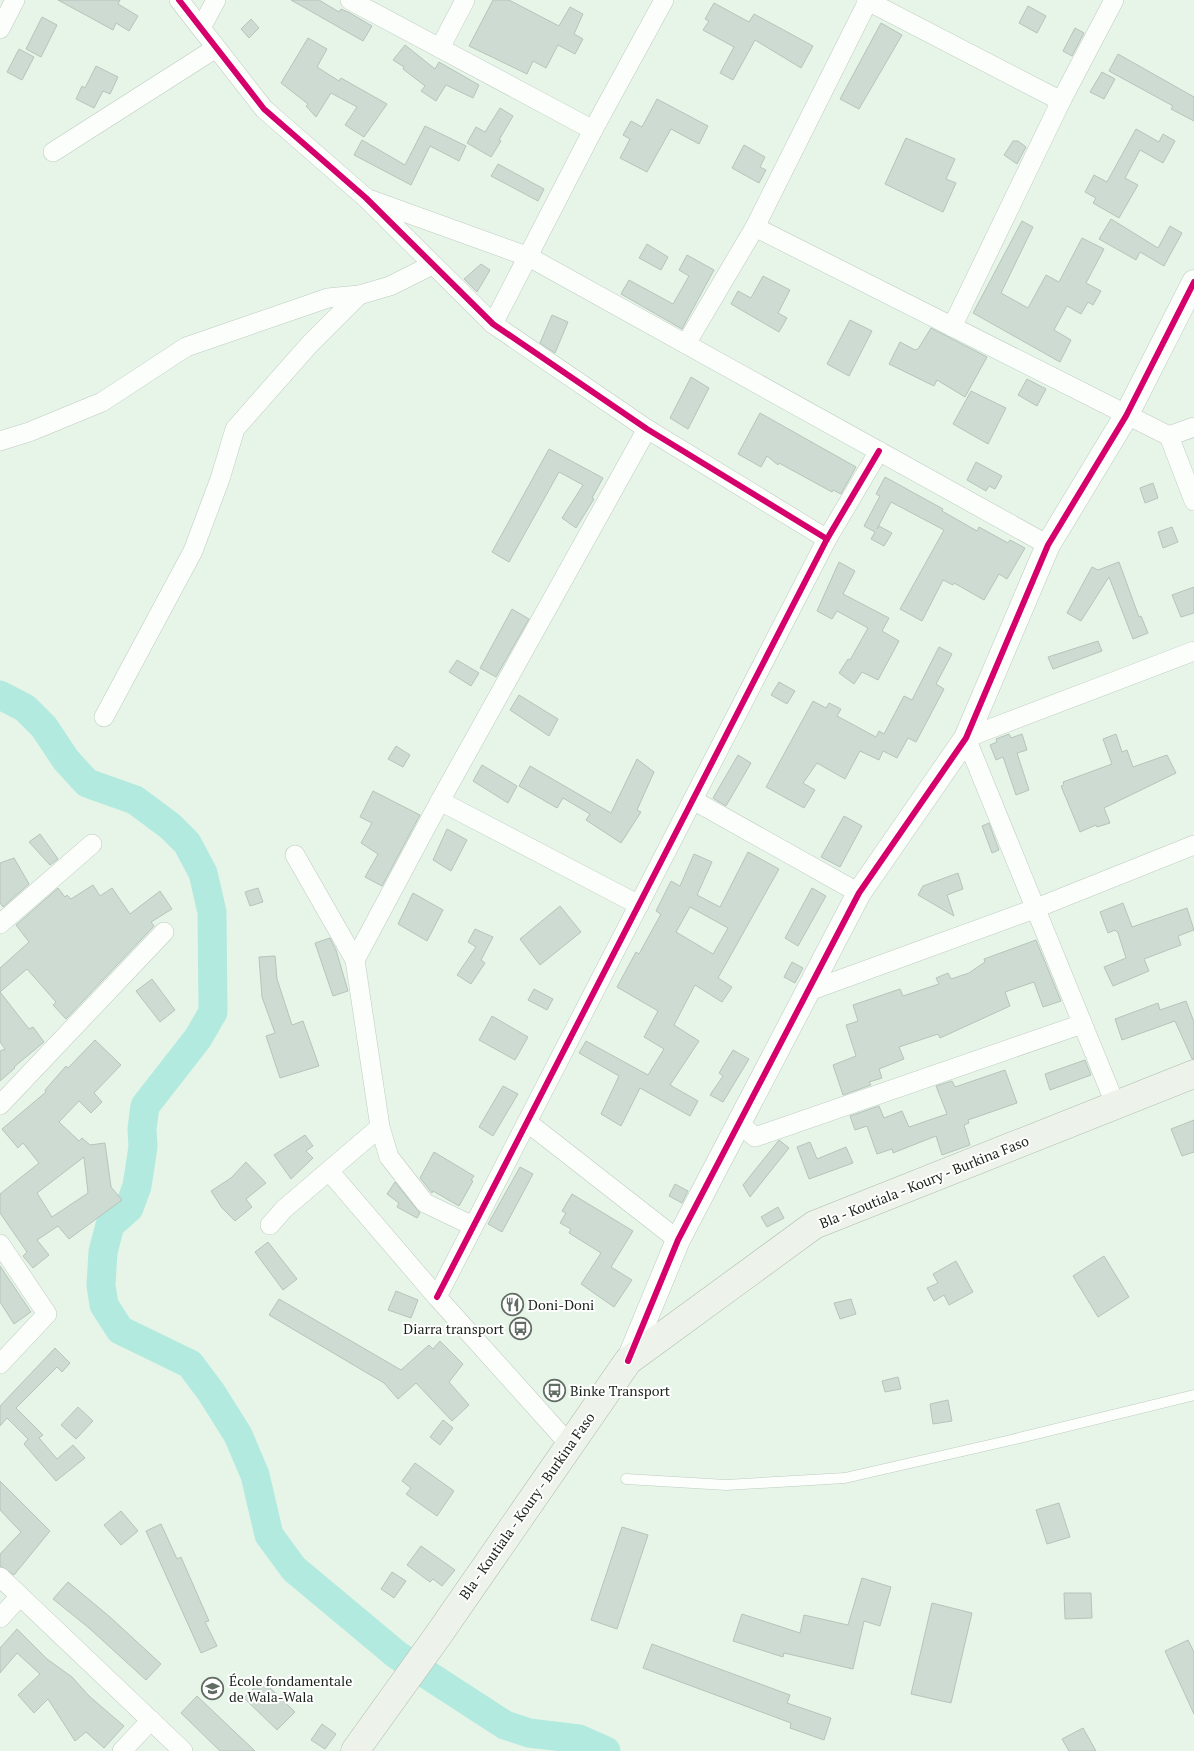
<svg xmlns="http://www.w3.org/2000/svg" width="1194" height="1751" font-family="'PT Serif',serif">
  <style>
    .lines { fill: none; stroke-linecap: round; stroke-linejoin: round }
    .river { stroke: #b3eadf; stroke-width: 29 }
    .building { fill: #cddbd2; stroke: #b6c4ba; fill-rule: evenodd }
    .service-casing { stroke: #bfcbc0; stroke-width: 11 }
    .minor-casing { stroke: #bfcbc0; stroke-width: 20 }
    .tertiary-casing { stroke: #bfcbc0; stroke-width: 25 }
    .primary-casing { stroke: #afbaab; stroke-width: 29 }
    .service { stroke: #fbfefb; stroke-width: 10 }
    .minor { stroke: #fbfefb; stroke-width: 19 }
    .tertiary { stroke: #fbfefb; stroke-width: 24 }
    .primary { stroke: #edf2ea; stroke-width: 28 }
    .cycleway-casing { stroke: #fff; stroke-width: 9 }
    .cycleway { stroke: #d6006c; stroke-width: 6 }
    .labels { text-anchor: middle; stroke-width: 4; stroke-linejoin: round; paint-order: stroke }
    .street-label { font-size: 14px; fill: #19231a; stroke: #fff }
    .poi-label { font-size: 14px; fill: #19231a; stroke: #fff; text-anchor: start }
  </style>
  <rect width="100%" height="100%" fill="#e6f5e7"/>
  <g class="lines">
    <polyline class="river" points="0,695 25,708 44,727 66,760 87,783 135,800 170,826 187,843 203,873 212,912 213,1012 198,1038 145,1106 142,1129 143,1147 137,1186 129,1208 110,1225 103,1252 101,1285 104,1305 120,1330 190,1364 211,1392 238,1435 255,1475 269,1535 294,1569 397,1655 505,1725 529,1733 579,1739 606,1751"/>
  </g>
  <g class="building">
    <polygon points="58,0 120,0 118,4 138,16 129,31 116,23 113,30"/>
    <polygon points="291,0 319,0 339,12 341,9 350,13 372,26 363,41"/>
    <polygon points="493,0 509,0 559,26 570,7 583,14 574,34 583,39 575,54 558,45 546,68 533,61 527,74 469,46"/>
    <polygon points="714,3 749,22 754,14 813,46 801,68 755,40 733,80 720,73 734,47 703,30 709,21 705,19"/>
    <polygon points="1028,6 1046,16 1037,33 1019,23"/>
    <polygon points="42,17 57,25 41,57 26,49"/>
    <polygon points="251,19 259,28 249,38 241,29"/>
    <polygon points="881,23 902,35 859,109 840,99"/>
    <polygon points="1075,28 1084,33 1072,56 1063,51"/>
    <polygon points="308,38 327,49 317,67 339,81 341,78 387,104 364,137 345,125 357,107 331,93 316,117 306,106 308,104 281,83"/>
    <polygon points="405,45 435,69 439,62 479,85 473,98 446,85 436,101 421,91 425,86 403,69 404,67 393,60"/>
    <polygon points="19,49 34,57 22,80 7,72"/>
    <polygon points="1118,54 1194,97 1194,121 1171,109 1173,106 1109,71"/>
    <polygon points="96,66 118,77 110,94 103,91 94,108 76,99 82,86 85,88"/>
    <polygon points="1102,72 1115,79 1104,99 1090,92"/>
    <polygon points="657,99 708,126 699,144 671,129 647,172 620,158 630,139 623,135 631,121 642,127"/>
    <polygon points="500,108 513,116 499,140 501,141 491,157 467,143 476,127 485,132"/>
    <polygon points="425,126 466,146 459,161 430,146 411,185 354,155 362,140 405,165"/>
    <polygon points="1136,129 1159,142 1163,134 1175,141 1163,163 1140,150 1125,178 1138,185 1119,218 1093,203 1096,198 1085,192 1094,175 1107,182"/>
    <polygon points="906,138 955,159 946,179 956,183 943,212 885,184"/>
    <polygon points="1013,141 1018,141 1026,147 1017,164 1004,155"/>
    <polygon points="744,145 765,157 760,167 766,170 759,183 732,168"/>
    <polygon points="498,164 544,189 538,201 491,176"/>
    <polygon points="1111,219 1158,248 1170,226 1182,233 1164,266 1140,252 1136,260 1099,239"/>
    <polygon points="1022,221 1033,227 1001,293 1028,308 1046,275 1059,282 1082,238 1104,249 1086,283 1101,291 1093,305 1088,302 1081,314 1067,306 1054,330 1071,340 1060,362 973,313"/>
    <polygon points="647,244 668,257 661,270 639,258"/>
    <polygon points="687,255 714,270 682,329 621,294 629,280 673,304 689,276 679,270"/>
    <polygon points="481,264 490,270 477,292 464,279"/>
    <polygon points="763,276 790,290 778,313 787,318 779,332 731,304 738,291 751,298"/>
    <polygon points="552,315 568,322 555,353 540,343"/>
    <polygon points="850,320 872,331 849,376 827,364"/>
    <polygon points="931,328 987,357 965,397 937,380 934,386 889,364 900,342 915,350 918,349"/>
    <polygon points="691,377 709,388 688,429 670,418"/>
    <polygon points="1027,379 1046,389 1037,406 1018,395"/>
    <polygon points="971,391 1006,408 988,444 953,424"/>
    <polygon points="760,413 856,467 841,494 833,490 832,492 779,463 778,465 767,456 761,467 738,454"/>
    <polygon points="549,449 603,478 592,498 594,499 576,528 562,518 583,485 559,472 509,562 492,552"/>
    <polygon points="976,462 1002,476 995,489 989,486 986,491 967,480"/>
    <polygon points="885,477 943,509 942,511 977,531 979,527 1008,543 1010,540 1025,548 1007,579 999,574 984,600 954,583 953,585 943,580 922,621 900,609 944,530 891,502 877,529 879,526 892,533 884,546 871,539 875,532 864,526 880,496 876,494"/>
    <polygon points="1153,483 1158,498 1145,503 1140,488"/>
    <polygon points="1172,527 1178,542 1163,548 1158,532"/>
    <polygon points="839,562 855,571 843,594 889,618 882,631 899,641 878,680 862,672 854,684 839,673 848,659 850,660 868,628 837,611 832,619 817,611"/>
    <polygon points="1119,562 1139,617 1141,616 1148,633 1133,639 1109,577 1081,621 1067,613 1092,567 1098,570"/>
    <polygon points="1194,587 1194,613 1181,617 1172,595"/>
    <polygon points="512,609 529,619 496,677 480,668"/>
    <polygon points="1098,641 1102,651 1053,669 1048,657"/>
    <polygon points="939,647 952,654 936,684 944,689 916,742 908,738 897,758 883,751 879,760 860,751 845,779 817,763 803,783 815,790 804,808 766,787 813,701 826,708 829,703 841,709 837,716 876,737 879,731 884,734 904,696 912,700"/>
    <polygon points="457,660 479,673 471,686 449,672"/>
    <polygon points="779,682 795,691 787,704 771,695"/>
    <polygon points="519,695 558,719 549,736 510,710"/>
    <polygon points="1009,734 1011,738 1022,734 1027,750 1017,753 1029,790 1016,795 1003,757 996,760 990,745 997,742 996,739"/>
    <polygon points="1116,734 1122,752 1127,750 1133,767 1167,755 1176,773 1104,808 1110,823 1097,827 1096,825 1080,832 1061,786 1064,785 1063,782 1112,764 1103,739"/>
    <polygon points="396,746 410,755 403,767 388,759"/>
    <polygon points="738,755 751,763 726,806 713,798"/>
    <polygon points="637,759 654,772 637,810 641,812 621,843 586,820 590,814 563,798 557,808 519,786 530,766 611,813"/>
    <polygon points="482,765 517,786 508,803 473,781"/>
    <polygon points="373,791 420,815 382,886 365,877 378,854 361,843 372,823 360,817"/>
    <polygon points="844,816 862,826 840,867 821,857"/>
    <polygon points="989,823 999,850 992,853 982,826"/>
    <polygon points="447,829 467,840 451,871 433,860"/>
    <polygon points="40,834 58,859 50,865 29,842"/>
    <path d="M748,852L779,869L718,978L732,987L722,1002L695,985L674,1025L699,1041L670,1085L698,1101L690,1116L640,1088L621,1126L601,1114L619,1076L579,1053L586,1041L648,1075L664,1049L644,1037L658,1011L617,987L636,952L639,954L661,914L656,911L671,881L680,886L694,854L712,862L697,895L720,907ZM690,907L728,928L713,954L676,932Z"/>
    <polygon points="14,858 29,884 3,907 0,903 0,863"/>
    <polygon points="958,873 963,889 947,895 954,916 918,895 923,886"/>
    <polygon points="93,885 100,896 112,888 130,914 160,891 172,909 151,922 154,926 66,1019 53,1005 56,1002 27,969 0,992 29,1029 33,1027 44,1042 14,1067 15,1068 0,1081 0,1051 5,1049 0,1042 0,968 29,942 16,925 58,888 65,897 67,895 71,899"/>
    <polygon points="258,888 263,902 250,906 245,892"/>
    <polygon points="812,888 826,896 798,946 785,938"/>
    <polygon points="413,893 443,910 427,941 398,924"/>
    <polygon points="1123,903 1132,927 1187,908 1194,930 1178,936 1181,945 1144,959 1149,971 1113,986 1104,967 1126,958 1118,933 1115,930 1108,933 1100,912"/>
    <polygon points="560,906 581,932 540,965 520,939"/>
    <polygon points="475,929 493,937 481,960 485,963 471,984 457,975 476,947 468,942"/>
    <polygon points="330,938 336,950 348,991 333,996 315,943"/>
    <polygon points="1036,940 1061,1001 1043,1007 1034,982 1005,992 1010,1006 940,1038 938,1034 899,1047 904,1059 879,1069 882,1078 869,1082 871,1085 843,1095 833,1065 856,1056 846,1025 858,1021 853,1005 900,989 903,996 939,984 936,978 948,973 951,979 969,973 985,962 984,959"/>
    <polygon points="275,956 277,979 292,1025 303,1021 319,1066 280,1078 266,1036 275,1033 262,997 259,957"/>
    <polygon points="792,962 803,968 795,983 784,977"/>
    <polygon points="152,979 175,1010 160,1022 136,991"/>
    <polygon points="534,989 553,999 547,1010 528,1000"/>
    <polygon points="1186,1001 1194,1022 1194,1059 1192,1059 1175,1021 1122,1040 1115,1019 1158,1003 1160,1010"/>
    <polygon points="492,1016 528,1037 515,1060 479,1040"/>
    <path d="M95,1040L121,1065L94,1093L102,1102L91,1113L79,1101L59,1122L79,1141L82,1138L90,1145L105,1143L111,1187L122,1200L69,1239L58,1226L37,1240L49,1255L33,1268L23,1256L27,1252L0,1213V1194L39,1163L23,1143L18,1148L2,1129L46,1092L45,1090L66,1066L68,1068ZM84,1157L88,1193L52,1217L37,1193Z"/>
    <polygon points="733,1050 749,1059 723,1102 710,1095 723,1076 719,1073"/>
    <polygon points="1085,1060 1091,1075 1050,1090 1045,1074"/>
    <polygon points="1005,1070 1017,1103 968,1120 969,1123 964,1125 970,1145 942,1155 936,1136 893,1153 892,1149 877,1154 867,1126 855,1130 850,1116 879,1106 884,1118 902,1111 909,1127 947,1114 936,1086 952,1081 955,1087"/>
    <polygon points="503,1086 518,1094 493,1136 479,1127"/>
    <polygon points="1194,1120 1194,1152 1182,1156 1171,1129"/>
    <polygon points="305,1135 313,1146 306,1151 313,1158 291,1179 274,1155"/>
    <polygon points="779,1140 789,1148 750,1197 743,1185"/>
    <polygon points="810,1142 817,1159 846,1147 853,1163 809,1179 797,1147"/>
    <polygon points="434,1152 474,1176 471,1180 473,1181 459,1206 433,1191 432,1193 420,1178"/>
    <polygon points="246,1162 266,1183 246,1199 252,1207 235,1221 222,1208 211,1191 231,1178"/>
    <polygon points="520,1167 533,1174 502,1232 488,1224"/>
    <polygon points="395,1182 420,1213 417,1218 397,1207 399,1203 387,1194"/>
    <polygon points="675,1184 688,1191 682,1203 669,1196"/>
    <polygon points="572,1194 633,1231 611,1267 632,1280 614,1307 581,1284 601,1253 569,1233 571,1229 560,1223 566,1213 562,1211"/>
    <polygon points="778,1207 784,1218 767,1227 761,1217"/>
    <polygon points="268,1242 297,1279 283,1290 255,1252"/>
    <polygon points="1104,1256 1129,1297 1098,1317 1073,1276"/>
    <polygon points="956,1261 973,1292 949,1305 944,1295 934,1301 927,1288 938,1283 933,1274"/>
    <polygon points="0,1266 31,1312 14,1324 0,1302"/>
    <polygon points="396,1291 418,1300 411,1318 388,1310"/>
    <polygon points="279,1299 401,1370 429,1345 433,1349 440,1341 463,1364 449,1382 469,1405 452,1421 416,1383 398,1399 384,1383 269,1315"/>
    <polygon points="851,1299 856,1314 840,1319 834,1303"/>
    <polygon points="55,1348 70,1363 62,1372 57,1367 16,1408 43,1435 39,1438 57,1459 73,1445 85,1458 56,1481 24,1444 28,1439 7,1418 0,1426 0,1406"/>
    <polygon points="898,1377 901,1389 885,1392 882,1381"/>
    <polygon points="948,1400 952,1421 933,1424 930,1404"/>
    <polygon points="78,1407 93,1421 76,1439 61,1425"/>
    <polygon points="443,1420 453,1428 440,1445 430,1437"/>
    <polygon points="415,1463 454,1491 437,1516 406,1494 411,1488 402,1481"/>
    <polygon points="0,1481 50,1531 14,1575 0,1566 0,1554 21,1532 0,1510"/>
    <polygon points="1059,1503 1070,1537 1047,1544 1036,1510"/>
    <polygon points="121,1511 138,1531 121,1545 104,1525"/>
    <polygon points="161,1524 177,1559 181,1557 209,1621 205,1622 217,1646 201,1653 146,1531"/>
    <polygon points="622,1527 648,1535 617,1629 591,1620"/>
    <polygon points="421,1546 455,1570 442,1586 433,1579 430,1582 407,1565"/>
    <polygon points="392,1572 406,1581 394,1598 381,1589"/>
    <polygon points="862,1578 891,1587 880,1626 864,1621 853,1669 784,1653 783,1657 733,1641 742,1614 800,1633 804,1615 848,1625"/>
    <polygon points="68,1582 110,1617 161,1664 146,1680 89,1628 53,1599"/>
    <polygon points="1064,1593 1091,1593 1092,1618 1065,1619"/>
    <polygon points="932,1603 972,1613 951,1703 911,1694"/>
    <polygon points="17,1629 47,1659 72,1677 89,1696 124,1726 104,1748 86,1732 75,1741 48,1699 34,1713 18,1695 40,1674 17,1653 0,1673 0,1648"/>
    <polygon points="1188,1640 1194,1652 1194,1714 1165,1651"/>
    <polygon points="652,1644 790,1695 787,1703 831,1718 824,1740 790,1728 791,1723 643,1668"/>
    <polygon points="262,1680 295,1712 277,1730 244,1698"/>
    <polygon points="197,1696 255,1751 220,1751 181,1713"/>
    <polygon points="322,1724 336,1734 325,1749 311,1740"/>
    <polygon points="1083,1728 1096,1751 1069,1751 1062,1739"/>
  </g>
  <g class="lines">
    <defs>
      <polyline id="service" points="626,1479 726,1485 845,1478 1011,1440 1194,1395"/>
      <g id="minor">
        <polyline points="179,0 264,109 366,198 493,324 647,429 827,539"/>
        <polyline points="350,0 593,130"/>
        <polyline points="866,0 1061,101"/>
        <polyline points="201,28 216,0"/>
        <polyline points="0,29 15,0"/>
        <polyline points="440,48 465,0"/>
        <polyline points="53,152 216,48"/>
        <polyline points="371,200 529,257 1048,545"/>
        <polyline points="755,227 1169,436 1194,501"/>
        <polyline points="493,324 593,130 664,0"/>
        <polyline points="952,327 1061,101 1114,0"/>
        <polyline points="686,344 755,227 868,1"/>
        <polyline points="1169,436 1194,427"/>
        <polyline points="0,441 29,432 102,402 186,347 328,298 359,295 390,286 432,265"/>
        <polyline points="104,717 193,551 220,479 235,429 309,345 359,295"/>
        <polyline points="693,800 859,893"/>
        <polyline points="440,801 639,905"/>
        <polyline points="295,855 355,960 380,1127 389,1157 425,1203 473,1226"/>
        <polyline points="0,924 92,844"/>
        <polyline points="355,960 440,801 647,429"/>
        <polyline points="809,991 1034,909 1194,845"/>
        <polyline points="0,1105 164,932"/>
        <polyline points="1116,1106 966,738 1194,651"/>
        <polyline points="527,1122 678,1240"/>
        <polyline points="739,1123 755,1137 1082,1024"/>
        <polyline points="329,1171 437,1297 569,1444"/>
        <polyline points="270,1225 284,1209 380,1127"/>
        <polyline points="0,1244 47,1314 0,1364"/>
        <polyline points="437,1297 827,539 879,451"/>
        <polyline points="0,1577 183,1751"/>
        <polyline points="0,1618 20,1596"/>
        <polyline points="122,1751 151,1720"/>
      </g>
      <polyline id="tertiary" points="628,1361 678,1240 859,893 966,738 1048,545 1126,416 1194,282"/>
      <polyline id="primary" points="355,1751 439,1634 628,1361 814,1225 1194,1074"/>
    </defs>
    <use href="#service" class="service-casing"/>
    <use href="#minor" class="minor-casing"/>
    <use href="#tertiary" class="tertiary-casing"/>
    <use href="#primary" class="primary-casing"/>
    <use href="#service" class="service"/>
    <use href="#minor" class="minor"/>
    <use href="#tertiary" class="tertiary"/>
    <use href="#primary" class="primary"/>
    <defs>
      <g id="cycleway">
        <polyline points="179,0 264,109 366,198 493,324 647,429 827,539"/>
        <polyline points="437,1297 827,539 879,451"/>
        <polyline points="628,1361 678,1240 859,893 966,738 1048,545 1126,416 1194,282"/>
      </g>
    </defs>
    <use href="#cycleway" class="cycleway-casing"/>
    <use href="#cycleway" class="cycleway"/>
  </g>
  <defs>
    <symbol id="restaurant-ring" viewBox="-11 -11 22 22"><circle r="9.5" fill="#fff" stroke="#616c62" stroke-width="1.5"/><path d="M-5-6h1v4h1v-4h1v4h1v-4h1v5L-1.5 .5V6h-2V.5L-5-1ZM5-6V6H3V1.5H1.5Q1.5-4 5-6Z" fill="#616c62"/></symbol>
    <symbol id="bus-ring" viewBox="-11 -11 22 22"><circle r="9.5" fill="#fff" stroke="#616c62" stroke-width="1.5"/><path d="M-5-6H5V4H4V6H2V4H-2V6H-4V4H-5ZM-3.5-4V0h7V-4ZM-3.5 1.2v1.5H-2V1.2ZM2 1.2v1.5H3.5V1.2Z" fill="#616c62"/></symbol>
    <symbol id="school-ring" viewBox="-11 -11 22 22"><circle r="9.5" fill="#fff" stroke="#616c62" stroke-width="1.5"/><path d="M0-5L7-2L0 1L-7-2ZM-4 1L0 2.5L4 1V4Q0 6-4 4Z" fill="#616c62"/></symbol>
  </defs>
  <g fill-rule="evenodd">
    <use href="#restaurant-ring" x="500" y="1292" width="25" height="25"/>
    <use href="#bus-ring" x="508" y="1316" width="25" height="25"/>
    <use href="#bus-ring" x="542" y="1378" width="25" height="25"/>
    <use href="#school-ring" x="200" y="1676" width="25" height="25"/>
  </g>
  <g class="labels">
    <g class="street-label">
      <text transform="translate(924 1182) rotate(-22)" y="5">Bla - Koutiala - Koury - Burkina Faso</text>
      <text transform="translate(527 1506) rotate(-55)" y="5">Bla - Koutiala - Koury - Burkina Faso</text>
    </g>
    <g class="poi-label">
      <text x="528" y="1310">Doni-Doni</text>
      <text x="504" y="1334" text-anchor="end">Diarra transport</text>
      <text x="570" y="1396">Binke Transport</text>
      <text x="229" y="1686">École fondamentale<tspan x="229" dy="16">de Wala-Wala</tspan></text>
    </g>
  </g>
</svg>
